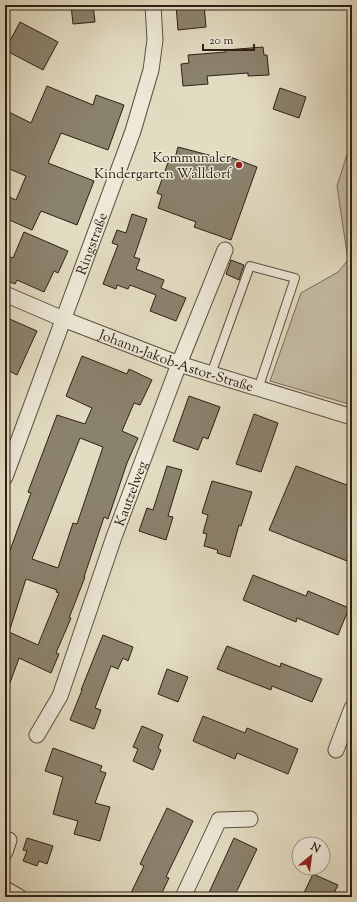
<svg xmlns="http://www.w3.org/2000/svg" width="357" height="902" font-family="'Sorts Mill Goudy',serif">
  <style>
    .green { fill: #c4bca4; stroke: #786e5c }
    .building { fill: #8b826e; stroke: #2c2014; fill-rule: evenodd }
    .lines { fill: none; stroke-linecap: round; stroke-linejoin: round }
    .lane-casing { stroke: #5a4f40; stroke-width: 10 }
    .street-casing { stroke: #5a4f40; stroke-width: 17 }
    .lane { stroke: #ede8d7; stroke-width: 8 }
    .street { stroke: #ede8d7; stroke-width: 15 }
    .poi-dot { fill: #8f2418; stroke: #ede8d7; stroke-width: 1.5 }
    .labels { text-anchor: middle; stroke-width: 3; stroke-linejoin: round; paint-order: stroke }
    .poi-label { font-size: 14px; fill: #2c2014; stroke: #ede8d7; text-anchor: end }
    .street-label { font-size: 14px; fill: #2c2014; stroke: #ede8d7 }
  </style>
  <rect width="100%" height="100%" fill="#e3dcc2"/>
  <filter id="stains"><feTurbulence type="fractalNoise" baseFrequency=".005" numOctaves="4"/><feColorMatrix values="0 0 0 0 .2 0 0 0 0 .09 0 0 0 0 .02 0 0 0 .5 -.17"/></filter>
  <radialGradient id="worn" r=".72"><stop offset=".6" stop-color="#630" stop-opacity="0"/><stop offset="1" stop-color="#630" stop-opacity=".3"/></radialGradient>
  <polygon class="green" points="352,139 352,405 270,381 301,293 338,272 348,260 337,186"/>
  <g class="building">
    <polygon points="71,5 93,5 95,22 73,24"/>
    <polygon points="176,5 204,5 206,27 178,30"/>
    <polygon points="20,22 58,42 43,70 5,50"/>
    <polygon points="263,47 264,55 267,55 269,75 248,76 248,73 207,76 208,84 183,86 181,64 189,63 188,55 226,52 226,50"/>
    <polygon points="47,86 93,105 96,95 124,105 108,150 61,133 48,163 94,181 77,225 41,211 32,230 5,218 5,195 16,200 26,176 5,167 5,110 31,123"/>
    <polygon points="280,88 306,97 299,118 273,109"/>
    <polygon points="178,147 216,157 225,155 257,167 231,240 194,227 196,222 158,208 162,195 157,193 170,157 175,158"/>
    <polygon points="132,214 147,219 134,257 140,259 136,269 164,280 161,288 186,298 176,321 150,311 156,295 130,285 128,289 117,285 116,289 103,284 118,245 112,243 117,230 126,233"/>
    <polygon points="24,232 68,251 58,273 54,271 44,292 17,280 15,284 5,280 5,255 13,258"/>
    <polygon points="231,260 244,265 239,280 226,274"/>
    <polygon points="5,317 37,331 17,375 5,369"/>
    <path d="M82,356L127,374L129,369L152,380L140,405L134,403L122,431L138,438L127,463L108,519L104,517L84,577H85L69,618H71L56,653L59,654L51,673L19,658L7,691H5V564L31,493L28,492L57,415L85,424L92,408L66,396ZM80,438L103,447L77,524L73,523L58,568L32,559ZM26,579L57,590L56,592L59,593L38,645L9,632Z"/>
    <polygon points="189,396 220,407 208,439 203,437 198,450 173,441"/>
    <polygon points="254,414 278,423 261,472 236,464"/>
    <polygon points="167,466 182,470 168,516 173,517 166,540 139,531 147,508 153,510"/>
    <polygon points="296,466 352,487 352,563 269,530"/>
    <polygon points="212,481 252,492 241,526 239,525 230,557 217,553 218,550 204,546 207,534 203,533 208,515 202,513"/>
    <polygon points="253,575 306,596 308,591 349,608 338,635 297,618 296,622 243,600"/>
    <polygon points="103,635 133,647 128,661 123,658 118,669 111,666 95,708 101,710 94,729 70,720 82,690 81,690"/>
    <polygon points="227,646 280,667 281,663 322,679 312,702 272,686 271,690 217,669"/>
    <polygon points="167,669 188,677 178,702 158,694"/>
    <polygon points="203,716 245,733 247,728 298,749 288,774 237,753 235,759 193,741"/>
    <polygon points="142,726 163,735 158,748 161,750 153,770 133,761 138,749 133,747"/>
    <polygon points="53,748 102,766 100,771 106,773 95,803 110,807 100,841 74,834 78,821 53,814 63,777 45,771"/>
    <polygon points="167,808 193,821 166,877 169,878 160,897 129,897 144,866 140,864"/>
    <polygon points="27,838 53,846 47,864 39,861 37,866 23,861 27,851 23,850"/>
    <polygon points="234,838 257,849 234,897 207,897"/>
    <polygon points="313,874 338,885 332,897 302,897"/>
  </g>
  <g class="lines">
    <defs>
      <polyline id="lane" points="211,374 250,266 295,278 258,389"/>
      <g id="street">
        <path id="s1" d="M5,294L63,319L179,364L352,417"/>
        <path id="s2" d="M5,477L133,131L151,70L155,40L153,5"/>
        <path id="s3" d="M37,735L60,696L114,537L179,364L225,250"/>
        <polyline points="336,750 352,708"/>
        <polyline points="5,852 9,840"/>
        <polyline points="5,889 19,897"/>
        <polyline points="183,897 219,820 250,819"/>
      </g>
    </defs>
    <use href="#lane" class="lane-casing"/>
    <use href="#street" class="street-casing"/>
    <use href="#lane" class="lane"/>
    <use href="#street" class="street"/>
  </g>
  <circle class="poi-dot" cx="239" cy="165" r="4"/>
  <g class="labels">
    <g class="poi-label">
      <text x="231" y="162">Kommunaler<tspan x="231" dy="16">Kindergarten Walldorf</tspan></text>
    </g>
    <g class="street-label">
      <text dy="5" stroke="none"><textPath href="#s2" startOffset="249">Ringstraße</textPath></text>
      <text dy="5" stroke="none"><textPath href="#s1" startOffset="184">Johann-Jakob-Astor-Straße</textPath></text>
      <text dy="5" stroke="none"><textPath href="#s3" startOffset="260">Kautzelweg</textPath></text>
    </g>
  </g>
  <rect width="357" height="902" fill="none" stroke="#e3dcc2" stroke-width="20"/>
  <rect x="6" y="6" width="345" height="890" fill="none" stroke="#2c2014" stroke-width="2"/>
  <rect x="10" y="10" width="337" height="882" fill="none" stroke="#2c2014"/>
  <g transform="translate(311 856) rotate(29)"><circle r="19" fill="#ede8d7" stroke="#a09889"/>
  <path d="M0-3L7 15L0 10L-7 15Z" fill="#8f2418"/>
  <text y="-6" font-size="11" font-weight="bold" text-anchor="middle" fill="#2c2014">N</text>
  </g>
  <path d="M203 44v6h51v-6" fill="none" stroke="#2c2014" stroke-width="2"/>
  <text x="209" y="44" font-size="12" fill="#2c2014" stroke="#ede8d7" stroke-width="3" paint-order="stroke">20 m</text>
  <rect width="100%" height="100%" filter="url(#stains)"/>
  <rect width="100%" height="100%" fill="url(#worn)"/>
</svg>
